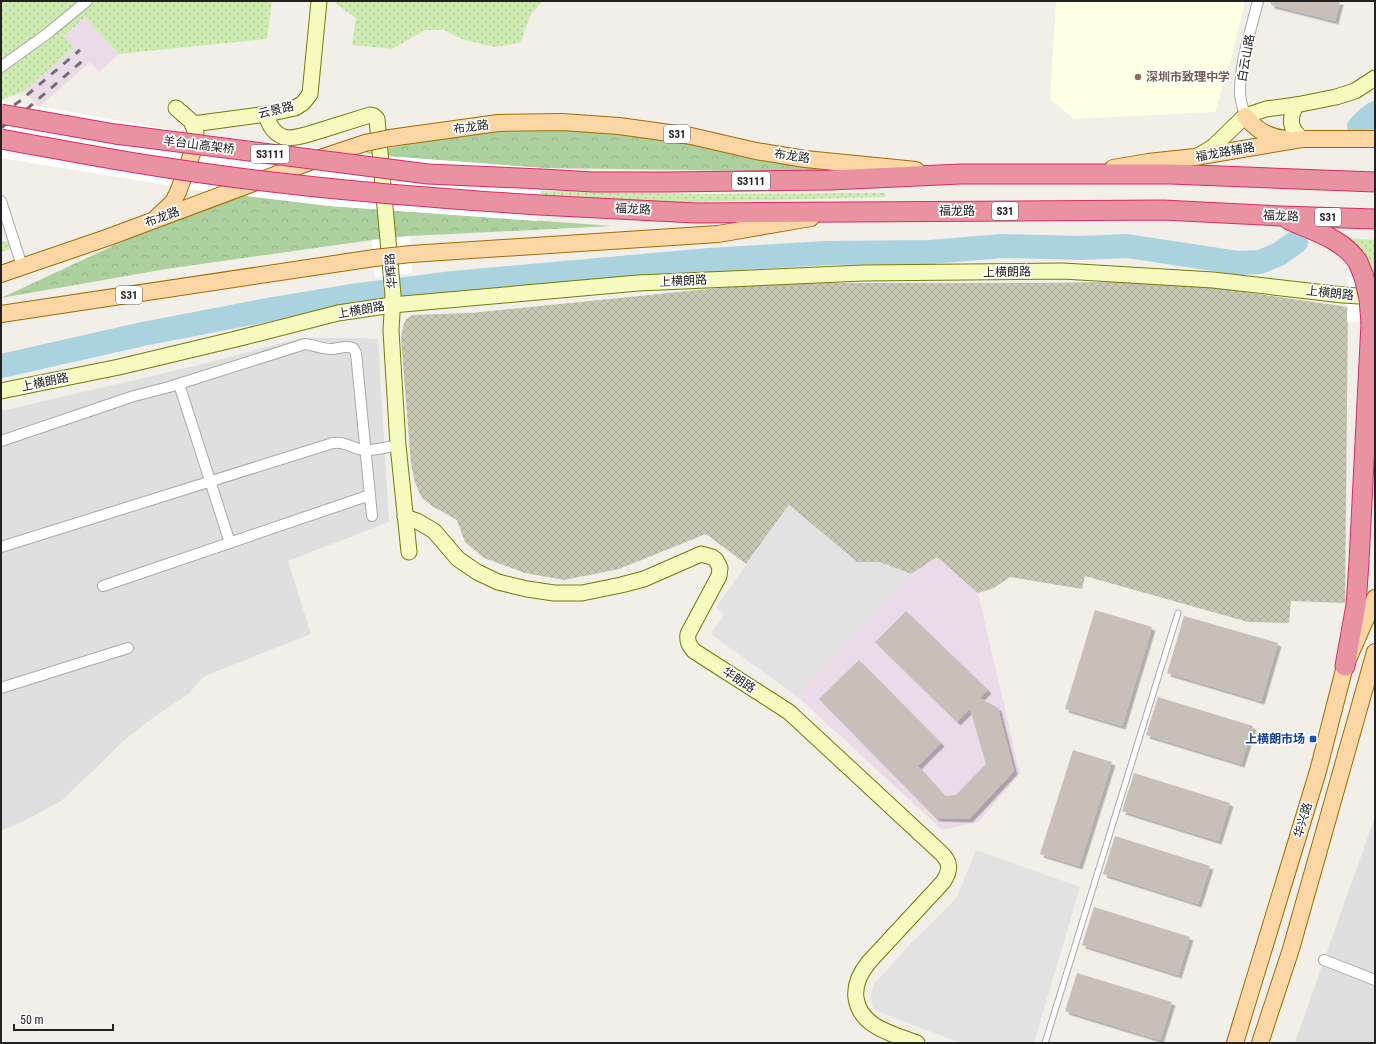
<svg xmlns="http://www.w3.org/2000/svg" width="1376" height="1044" font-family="'Roboto Condensed','Noto Sans SC',sans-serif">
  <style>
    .residential { fill: #e0dfdf }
    .industrial { fill: #ebdbe8 }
    .education { fill: #ffffe5 }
    .construction { fill: url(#construction-cross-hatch) }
    .grass { fill: url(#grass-dots) }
    .forest { fill: url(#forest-crowns) }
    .parking { fill: #e2e2e2 }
    .pier { fill: #fff }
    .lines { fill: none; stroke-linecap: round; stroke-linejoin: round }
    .river { stroke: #aad3df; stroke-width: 24 }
    .building { fill: #c7bfb8; filter: url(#shadow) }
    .lane-casing { stroke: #a9a9a9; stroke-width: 7 }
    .street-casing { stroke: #a9a9a9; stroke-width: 12 }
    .secondary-casing { stroke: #707d05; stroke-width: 17 }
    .primary-casing { stroke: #a06b00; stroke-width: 18 }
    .highway-casing { stroke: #dc2a67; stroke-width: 21 }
    .lane { stroke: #fff; stroke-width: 5 }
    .street { stroke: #fff; stroke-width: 10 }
    .secondary { stroke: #f7fabf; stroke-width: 15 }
    .primary { stroke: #fcd6a4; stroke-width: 16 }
    .highway { stroke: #e892a2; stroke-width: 19 }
    .rail { stroke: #707070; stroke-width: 3; stroke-dasharray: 8 8; stroke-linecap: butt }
    .primary-bridge-casing { stroke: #a06b00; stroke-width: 18; stroke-linecap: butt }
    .highway-bridge-casing { stroke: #dc2a67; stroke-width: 21; stroke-linecap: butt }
    .primary-bridge { stroke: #fcd6a4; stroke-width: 16 }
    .highway-bridge { stroke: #e892a2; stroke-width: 19 }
    .education-dot { fill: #8d6e63; stroke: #fff; stroke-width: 1.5 }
    .transit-dot { fill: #1a4fb4; stroke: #fff; stroke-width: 1.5 }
    .labels { text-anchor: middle; stroke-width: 3.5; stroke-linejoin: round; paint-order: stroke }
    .shield { fill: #fff; stroke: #646464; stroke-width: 1 }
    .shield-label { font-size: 11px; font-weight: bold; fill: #222 }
    .street-label { font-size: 12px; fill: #222; stroke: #fff }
    .education-label { font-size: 12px; font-weight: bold; fill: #785e54; stroke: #fff; text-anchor: start }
    .transit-label { font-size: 12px; font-weight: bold; fill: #164399; stroke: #fff; text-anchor: end }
  </style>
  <defs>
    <pattern id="construction-cross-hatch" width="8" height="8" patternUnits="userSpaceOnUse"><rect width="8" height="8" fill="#c7c7b4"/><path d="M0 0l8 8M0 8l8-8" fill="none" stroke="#abab9a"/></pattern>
    <pattern id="grass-dots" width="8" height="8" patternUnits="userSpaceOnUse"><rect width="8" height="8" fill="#cdebb0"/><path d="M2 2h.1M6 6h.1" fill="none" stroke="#b0c997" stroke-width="1.8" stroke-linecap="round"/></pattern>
    <pattern id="forest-crowns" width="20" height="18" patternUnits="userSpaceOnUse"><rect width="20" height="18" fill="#add19e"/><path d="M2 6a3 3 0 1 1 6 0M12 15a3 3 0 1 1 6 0" fill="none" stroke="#95b388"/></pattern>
    <filter id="shadow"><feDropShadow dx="3.5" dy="3.5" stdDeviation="0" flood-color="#0004"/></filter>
  </defs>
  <rect width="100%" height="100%" fill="#f2efe9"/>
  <g class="residential">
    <polygon points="301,338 357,338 378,339 389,522 288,561 311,634 205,676 188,694 147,722 121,743 96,768 61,801 24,821 1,831 1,411 199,365"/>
    <polygon points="1375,817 1375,1043 1295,1043 1324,960"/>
  </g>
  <g class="industrial">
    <polygon points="85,17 119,54 99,72 90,62 39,107 24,91 74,48 64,37"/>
    <polygon points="937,557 978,593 1020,774 978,822 942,830 798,697 875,615 911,574"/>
  </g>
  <polygon class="education" points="1056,1 1245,1 1232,56 1215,112 1074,119 1050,99"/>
  <polygon class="construction" points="1108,282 1174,282 1348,307 1345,603 1291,601 1289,623 1248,622 1085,576 1082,589 1010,577 994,588 978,593 937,557 911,574 879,562 857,562 789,505 746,564 706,534 619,569 564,580 525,573 484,558 465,542 457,520 432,506 422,498 415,483 411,464 401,338 403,326 406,319 413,315 471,313 738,286 829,283 1044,283"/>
  <g class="grass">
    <polygon points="1,1 272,1 267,39 119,54 85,17 64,36 74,48 24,91 1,100"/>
    <polygon points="336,1 543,1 531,14 520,43 495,47 464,40 444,30 425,30 392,49 352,45 356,18 336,4"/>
    <polygon points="541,191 697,194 885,193 885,197 662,203 540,200"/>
    <polygon points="1347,238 1375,240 1375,277 1370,277"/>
    <polygon points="7,241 18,242 14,248 1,252 1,242"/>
  </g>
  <g class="forest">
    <polygon points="575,130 662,137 858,169 769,171 542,168 385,156 364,153 414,143 498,132"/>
    <polygon points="220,193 330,206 613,226 410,236 372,240 166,269 1,298 149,229"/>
  </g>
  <g class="parking">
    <polygon points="789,505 857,562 879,562 911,574 875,615 798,697 711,634 724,615 716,607"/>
    <polygon points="976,850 1080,887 1034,1043 961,1043 874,1010 870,998 874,984 916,938 932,923 957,897"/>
  </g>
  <g class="pier">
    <polygon points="1,101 53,109 182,132 269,142 385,156 542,168 539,205 537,221 330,206 198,190 1,158"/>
    <polygon points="410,236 412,273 375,277 372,240"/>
    <polygon points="1348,277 1375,277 1375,323 1347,322"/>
    <polygon points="410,282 412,293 378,296 378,286"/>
  </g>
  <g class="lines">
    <g class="river">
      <polyline points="1359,127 1368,118 1375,113"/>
      <polyline points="1,366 143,334 267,310 351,296 453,283 709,260 826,253 930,252 1003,246 1080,248 1127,246 1239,263 1260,262 1279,254 1296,242"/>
    </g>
  </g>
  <g class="building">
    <polygon points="1271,1 1340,1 1335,21 1271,5"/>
    <polygon points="1095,610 1152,627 1122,726 1065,709"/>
    <polygon points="906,611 988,690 980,698 998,708 1014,771 969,819 936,818 819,699 859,660 941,743 918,766 945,796 956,795 986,764 970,709 957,722 875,642"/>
    <polygon points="1184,616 1278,643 1261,701 1167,673"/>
    <polygon points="1158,697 1253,726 1241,764 1146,735"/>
    <polygon points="1073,750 1112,762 1079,866 1040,854"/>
    <polygon points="1134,773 1230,803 1218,841 1122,811"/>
    <polygon points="1115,836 1210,866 1198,904 1103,874"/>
    <polygon points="1094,907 1190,937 1178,975 1082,945"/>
    <polygon points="1077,973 1172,1002 1160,1040 1065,1011"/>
  </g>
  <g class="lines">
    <defs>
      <polyline id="lane" points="1045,1043 1178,613"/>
      <g id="street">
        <polyline points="1,67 48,33 87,1"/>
        <path d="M1245,116C1243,108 1240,100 1240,92C1240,61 1251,30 1258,1"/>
        <polyline points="1,201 22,266"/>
        <polyline points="179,384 230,543"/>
        <path d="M1,441L134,396L169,387L305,344C314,345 322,349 331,349C340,349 343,345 353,348L356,353L372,516"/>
        <path d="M1,547L333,443C344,441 352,448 363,450C375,451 387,447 398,445"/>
        <polyline points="103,586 370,495"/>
        <polyline points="1,688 128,648"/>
        <polyline points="1324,960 1375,980"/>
      </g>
      <g id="secondary">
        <path d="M1296,105C1289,119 1289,128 1302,139"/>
        <polyline points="176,108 191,121 196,133"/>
        <path d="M267,114C267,125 277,137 288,138C299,138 312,133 322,130C338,125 354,120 370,115L374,116L377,119L393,295L391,331L398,445L409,552"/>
        <polyline points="193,124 267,114 295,108 303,103 310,94 319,1"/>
        <polyline points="1198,156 1213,147 1245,116 1266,109 1296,105 1336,97 1355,91 1375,78"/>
        <polyline points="1,391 119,367 232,340 338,313 392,305 638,283 863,273 1063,271 1213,280 1343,295 1375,297"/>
        <path d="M405,517L417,521L434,531L458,559L477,572L498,582L527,589L554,593H582L621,585L644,579L701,554L712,557L716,560L720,568L719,576L688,634C687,642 689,645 694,651L789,712L940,852C951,862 951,870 943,882L869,962C860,973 854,984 856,998C860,1027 893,1034 917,1043"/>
      </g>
      <g id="primary">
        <path d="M1245,116C1256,130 1268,137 1286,139"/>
        <polyline points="390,138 498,123 562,122 619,126 691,136 756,151 805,159 916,170"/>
        <polyline points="1113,168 1148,162 1195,157 1302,139 1375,139"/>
        <polyline points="157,217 173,202 178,192 194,148"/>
        <polyline points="411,254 718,234 811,218"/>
        <polyline points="1,274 109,237 323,157 365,143"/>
        <polyline points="1,314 374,258"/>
        <polyline points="1235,1043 1318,771 1345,666 1375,598"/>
        <polyline points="1260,1043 1291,949 1375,652"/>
      </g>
      <g id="highway">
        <polyline points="541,179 593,182 667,182 830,180 961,174 1170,174 1375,182"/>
        <polyline points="539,205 696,213 1163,210 1281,216 1375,219"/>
        <path d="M1289,220C1314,231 1343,239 1358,262C1360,267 1362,272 1364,277"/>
        <polyline points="1345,666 1356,605 1359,562 1371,323"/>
      </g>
    </defs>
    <use href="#lane" class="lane-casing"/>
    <use href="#street" class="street-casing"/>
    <use href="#secondary" class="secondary-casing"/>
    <use href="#primary" class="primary-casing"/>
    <use href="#highway" class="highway-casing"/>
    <use href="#lane" class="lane"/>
    <use href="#street" class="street"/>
    <use href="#secondary" class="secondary"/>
    <use href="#primary" class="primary"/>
    <use href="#highway" class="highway"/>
    <g class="rail">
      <polyline points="1,114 20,101 80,50"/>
      <polyline points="1,128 28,108 87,57"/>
    </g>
    <defs>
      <g id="primary-bridge">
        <polyline points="365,143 390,138"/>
        <polyline points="374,258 411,254"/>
      </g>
      <g id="highway-bridge">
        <polyline points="1,114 115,134 428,174 541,179"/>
        <path d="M1,139C57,149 112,160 168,168C291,187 415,197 539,205"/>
        <polyline points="1364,277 1369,299 1371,323"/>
      </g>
    </defs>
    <use href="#primary-bridge" class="primary-bridge-casing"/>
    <use href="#highway-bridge" class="highway-bridge-casing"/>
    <use href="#primary-bridge" class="primary-bridge"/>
    <use href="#highway-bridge" class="highway-bridge"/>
  </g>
  <circle class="education-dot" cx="1138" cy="77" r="4"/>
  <rect class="transit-dot" x="1309" y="735" width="8" height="8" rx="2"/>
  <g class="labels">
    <g class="shield">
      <rect x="664" y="125" width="26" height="18" rx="3"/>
      <rect x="251" y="145" width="38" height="18" rx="3"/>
      <rect x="732" y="172" width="38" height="18" rx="3"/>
      <rect x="992" y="202" width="26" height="18" rx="3"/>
      <rect x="1315" y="208" width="26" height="18" rx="3"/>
      <rect x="116" y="286" width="26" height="18" rx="3"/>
    </g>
    <g class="shield-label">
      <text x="677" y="138">S31</text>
      <text x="270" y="158">S3111</text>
      <text x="751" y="185">S3111</text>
      <text x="1005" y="215">S31</text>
      <text x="1328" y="221">S31</text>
      <text x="129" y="299">S31</text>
    </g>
    <g class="street-label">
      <text transform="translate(1246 58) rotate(-80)" y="4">白云山路</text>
      <text transform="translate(276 110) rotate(-13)" y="4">云景路</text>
      <text transform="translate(471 127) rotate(-8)" y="4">布龙路</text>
      <text transform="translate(199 145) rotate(7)" y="4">羊台山高架桥</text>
      <text transform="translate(1225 152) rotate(-10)" y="4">福龙路辅路</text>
      <text transform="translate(792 156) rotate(8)" y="4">布龙路</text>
      <text transform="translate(633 209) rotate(3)" y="4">福龙路</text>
      <text x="957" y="215">福龙路</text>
      <text transform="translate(1281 216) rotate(2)" y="4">福龙路</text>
      <text transform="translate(162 217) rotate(-20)" y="4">布龙路</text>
      <text transform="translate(391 271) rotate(-95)" y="4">华辉路</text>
      <text transform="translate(1007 272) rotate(-1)" y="4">上横朗路</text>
      <text transform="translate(683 281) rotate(-3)" y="4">上横朗路</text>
      <text transform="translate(1330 293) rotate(6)" y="4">上横朗路</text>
      <text transform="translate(361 310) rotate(-10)" y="4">上横朗路</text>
      <text transform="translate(45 382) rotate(-12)" y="4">上横朗路</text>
      <text transform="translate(739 680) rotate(33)" y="4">华朗路</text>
      <text transform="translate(1303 820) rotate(-73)" y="4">华兴路</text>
    </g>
    <g class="education-label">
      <text x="1146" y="81">深圳市致理中学</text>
    </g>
    <g class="transit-label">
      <text x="1305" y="743">上横朗市场</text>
    </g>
  </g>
  <rect width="1376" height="1044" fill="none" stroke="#222222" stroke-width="4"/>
  <path d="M14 1024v6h99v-6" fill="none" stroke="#222222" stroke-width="2"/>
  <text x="20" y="1024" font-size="12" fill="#222222" stroke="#ffffff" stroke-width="3" paint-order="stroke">50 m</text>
</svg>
